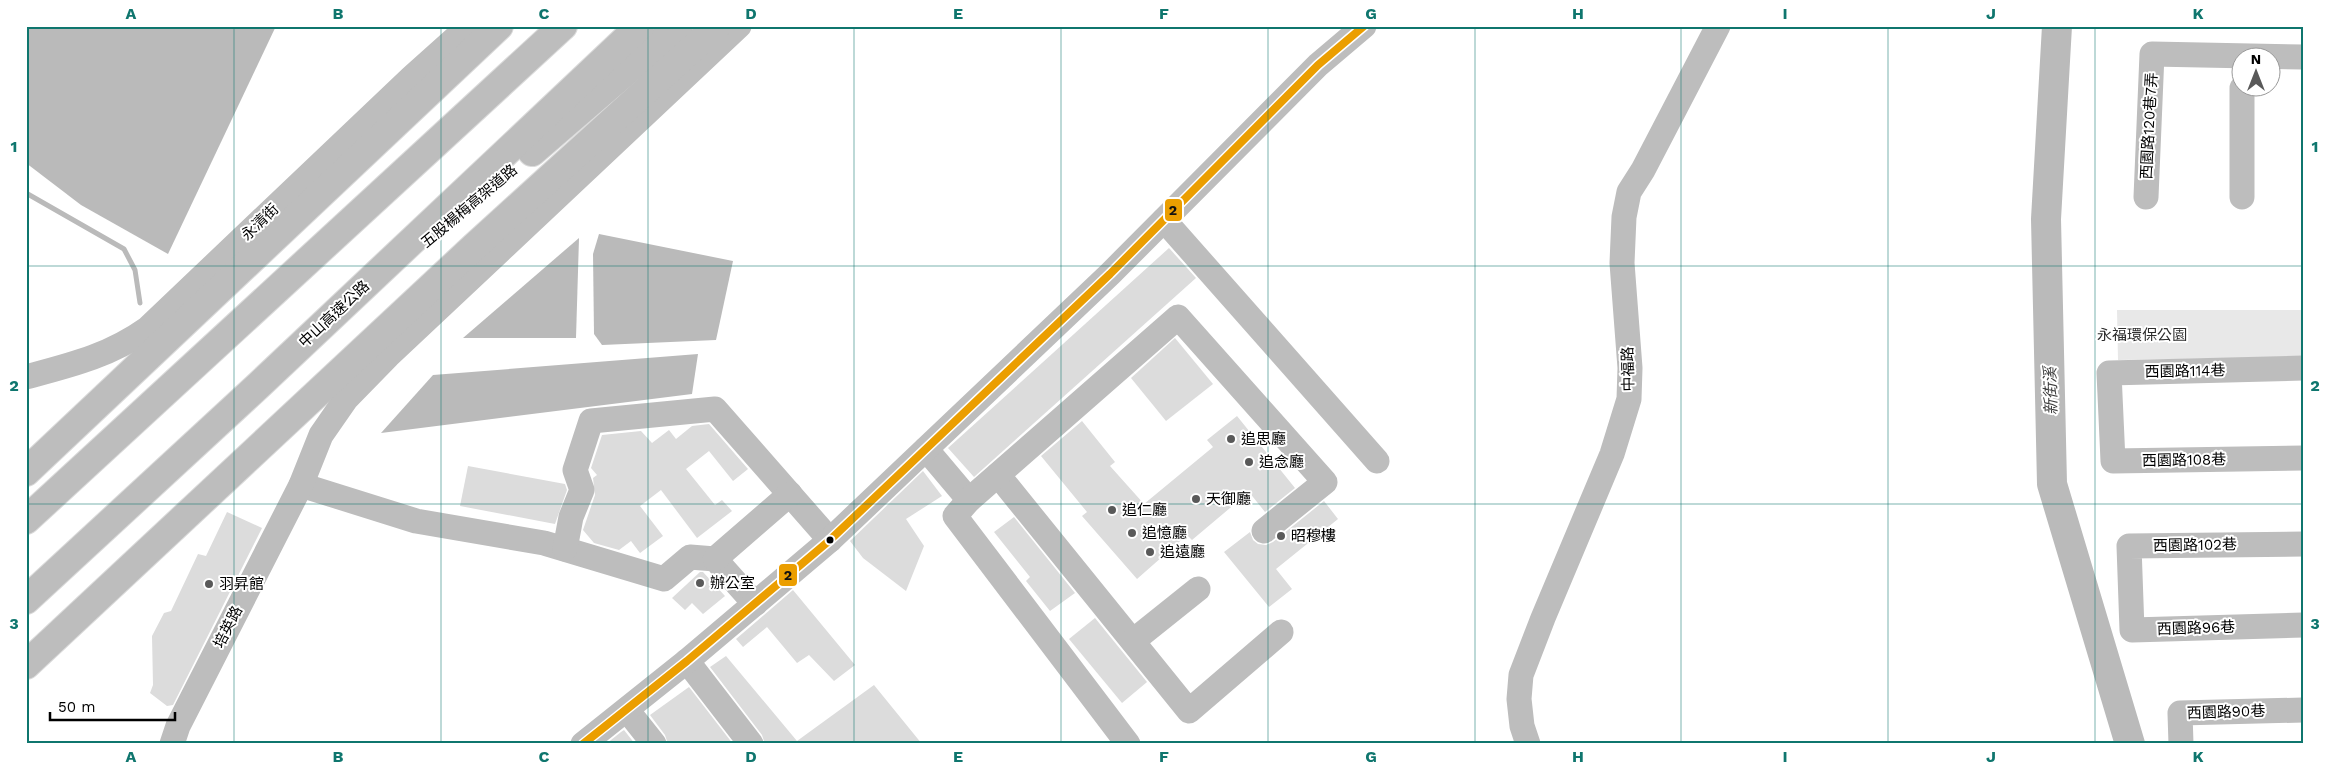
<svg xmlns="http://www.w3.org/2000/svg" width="2329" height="770" font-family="'Work Sans','Noto Sans TC',sans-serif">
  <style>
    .green { fill: #e8e8e8 }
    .water { fill: #bababa }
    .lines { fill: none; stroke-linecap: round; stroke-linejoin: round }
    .stream { stroke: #bababa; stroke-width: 5 }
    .river { stroke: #bababa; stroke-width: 30 }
    .building { fill: #dcdcdc }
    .highway-casing { stroke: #dbdbdb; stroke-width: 30 }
    .minor { stroke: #bdbdbd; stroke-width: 25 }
    .highway { stroke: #bdbdbd; stroke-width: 28 }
    .bus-1-casing { stroke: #fff; stroke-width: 11 }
    .bus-1 { stroke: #eb9e00; stroke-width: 8 }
    .grid { fill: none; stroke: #0f766e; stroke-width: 1; stroke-opacity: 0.55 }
    .poi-dot { fill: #595959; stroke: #fff; stroke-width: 2 }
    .bus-dot { fill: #000; stroke: #fff; stroke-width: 2 }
    .labels { text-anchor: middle; stroke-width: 4; stroke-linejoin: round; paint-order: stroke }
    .street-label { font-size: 15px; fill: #000; stroke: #fff }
    .park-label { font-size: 15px; fill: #2d2d2d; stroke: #fff }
    .poi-label { font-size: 15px; fill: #000; stroke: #fff; text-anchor: start }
    .water-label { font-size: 16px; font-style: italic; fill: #3e3e3e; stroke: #fff }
    .line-badge { stroke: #fff; stroke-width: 2 }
    .pale-badge-label { font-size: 14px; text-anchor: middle; font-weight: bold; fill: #111 }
    .neatline { fill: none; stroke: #0f766e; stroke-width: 2 }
    .grid-label { font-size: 16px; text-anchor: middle; font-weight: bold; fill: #0f766e }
  </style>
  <rect width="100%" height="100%" fill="#fff"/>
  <polygon class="green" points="2117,310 2303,310 2303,357 2118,360"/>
  <g class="water">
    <polygon points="26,26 276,26 168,254 81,205 26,163"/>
    <polygon points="599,234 733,261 716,340 602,345 594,334 593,254"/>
    <polygon points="579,238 576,338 463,338"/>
    <polygon points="698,354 692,394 381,433 433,375"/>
  </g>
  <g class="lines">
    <polyline class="stream" points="26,193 124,249 135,270 140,303"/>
    <polyline class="river" points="2057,26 2046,219 2052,484 2130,744"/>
  </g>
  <g class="building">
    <polygon points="1169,248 1196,278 974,477 948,448"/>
    <polygon points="1175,338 1213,384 1166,421 1131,378"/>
    <polygon points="1237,416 1295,488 1265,512 1249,492 1192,540 1187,535 1137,579 1082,516 1087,512 1041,456 1082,421 1115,462 1110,466 1144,504 1213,447 1207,440"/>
    <polygon points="709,424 748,469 733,481 709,451 686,469 715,505 722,500 732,511 697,538 661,490 640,506 663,536 640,553 631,541 619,550 594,543 583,530 595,495 593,478 597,475 591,468 602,435 641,431 652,443 669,430 676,439 692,426"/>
    <polygon points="468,466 565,484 567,490 555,524 460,506"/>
    <polygon points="923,471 942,496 906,519 924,546 906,591 863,558 850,541"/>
    <polygon points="1324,501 1338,519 1276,569 1292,589 1269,607 1224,552 1250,532 1253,540 1258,544 1266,545 1273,542"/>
    <polygon points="227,512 262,528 173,705 167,706 150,693 153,685 152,636 164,613 171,611 198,554 206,556"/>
    <polygon points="1014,517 1075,593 1050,611 1026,581 1030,577 994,532"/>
    <polygon points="700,572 703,572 725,596 703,614 692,603 685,610 672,598"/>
    <polygon points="793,590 855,665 834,681 809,655 797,663 767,627 743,647 736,639"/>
    <polygon points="1095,618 1147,682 1122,703 1069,639"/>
    <polygon points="726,656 797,741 874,685 922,744 765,744 762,735 710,667"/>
    <polygon points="689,687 733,744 668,744 665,735 650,715"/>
    <polygon points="624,730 635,744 606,744 621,732"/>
  </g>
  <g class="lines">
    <defs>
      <g id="highway">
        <polyline points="532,152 679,26"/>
        <polyline points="26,472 499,26"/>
        <polyline points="26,520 563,26"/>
        <polyline points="26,600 259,385 640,26"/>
        <polyline points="26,665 474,247 717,26"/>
      </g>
    </defs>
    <use href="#highway" class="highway-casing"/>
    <g class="minor">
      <polyline points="2146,197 2152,54 2303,57"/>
      <polyline points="2242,197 2242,88"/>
      <polyline points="1164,220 1377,461"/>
      <polyline points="2303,368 2109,373 2113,461 2303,458"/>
      <path d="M26,377C71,365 109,356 147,329L412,77L469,26"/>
      <polyline points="926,449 969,500"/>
      <polyline points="998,475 1189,711 1281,632"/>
      <polyline points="301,485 416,521 544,543 664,579 690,557 715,559 755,604"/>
      <polyline points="2303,544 2129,546 2132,630 2303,625"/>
      <polyline points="565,549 571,517 582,490 575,470 591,421 715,409 830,540"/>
      <polyline points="715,559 790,494"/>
      <polyline points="1133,641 1198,589"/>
      <polyline points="687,661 751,744"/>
      <polyline points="627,710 654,744"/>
      <polyline points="172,744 178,726 301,485 321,435 346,399 388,356 739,26"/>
      <polyline points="583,744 687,661 830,540 1110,274 1318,65 1364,26"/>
      <polyline points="1128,744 955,516 969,500 1178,317 1325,482 1264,531"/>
      <polyline points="1528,744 1522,726 1519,699 1521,675 1543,618 1612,454 1629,399 1630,368 1622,263 1624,217 1629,192 1643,170 1718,26"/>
      <polyline points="2181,744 2180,713 2303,710"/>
    </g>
    <use href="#highway" class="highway"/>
    <defs>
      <polyline id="bus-1" points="583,744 687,661 830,540 1110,274 1318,65 1364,26"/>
    </defs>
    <use href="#bus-1" class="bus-1-casing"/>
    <use href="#bus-1" class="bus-1"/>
  </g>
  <path class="grid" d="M234,26V744M441,26V744M648,26V744M854,26V744M1061,26V744M1268,26V744M1475,26V744M1681,26V744M1888,26V744M2095,26V744M26,266H2303M26,504H2303"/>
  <g class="poi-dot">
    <circle cx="1231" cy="439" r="5"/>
    <circle cx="1249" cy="462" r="5"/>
    <circle cx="1196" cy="499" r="5"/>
    <circle cx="1112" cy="510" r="5"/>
    <circle cx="1132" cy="533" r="5"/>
    <circle cx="1281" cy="536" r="5"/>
    <circle cx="1150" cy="552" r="5"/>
    <circle cx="700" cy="583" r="5"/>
    <circle cx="209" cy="584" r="5"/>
  </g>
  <circle class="bus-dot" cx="830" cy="540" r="4.5"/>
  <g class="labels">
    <g class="street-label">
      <text transform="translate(2149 126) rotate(-87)" y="5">西園路120巷7弄</text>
      <text transform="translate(469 206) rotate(-40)" y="5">五股楊梅高架道路</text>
      <text transform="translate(260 222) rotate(-44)" y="5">永清街</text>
      <text transform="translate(334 314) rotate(-43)" y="5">中山高速公路</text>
      <text transform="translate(1628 369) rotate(-91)" y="5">中福路</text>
      <text transform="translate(2185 371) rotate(-1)" y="5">西園路114巷</text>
      <text transform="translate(2184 460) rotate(-1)" y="5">西園路108巷</text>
      <text transform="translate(2195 545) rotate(-1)" y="5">西園路102巷</text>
      <text transform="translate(228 627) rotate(-63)" y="5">培英路</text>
      <text transform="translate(2196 628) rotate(-2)" y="5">西園路96巷</text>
      <text transform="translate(2226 712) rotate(-2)" y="5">西園路90巷</text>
    </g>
    <g class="park-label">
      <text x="2142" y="340">永福環保公園</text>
    </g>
    <g class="poi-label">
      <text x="1241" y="444">追思廳</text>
      <text x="1259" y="467">追念廳</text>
      <text x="1206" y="504">天御廳</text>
      <text x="1122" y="515">追仁廳</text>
      <text x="1142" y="538">追憶廳</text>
      <text x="1291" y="541">昭穆樓</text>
      <text x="1160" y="557">追遠廳</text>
      <text x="710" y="588">辦公室</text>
      <text x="219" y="589">羽昇館</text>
    </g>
    <g class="water-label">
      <text transform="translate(2050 391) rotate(-91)" y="6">新街溪</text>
    </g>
  </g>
  <g class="line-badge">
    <rect x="1164" y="198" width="19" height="24" rx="5" fill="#eb9e00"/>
    <rect x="778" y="563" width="20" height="24" rx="5" fill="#eb9e00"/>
  </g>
  <g class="pale-badge-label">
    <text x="1173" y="215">2</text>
    <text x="788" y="580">2</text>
  </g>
  <rect width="2329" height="770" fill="none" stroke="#ffffff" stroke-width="55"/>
  <g transform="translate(2256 72)"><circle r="24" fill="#ffffff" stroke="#999999"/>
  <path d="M0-4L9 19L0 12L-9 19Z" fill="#595959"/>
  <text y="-8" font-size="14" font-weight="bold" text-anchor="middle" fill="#000000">N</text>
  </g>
  <path d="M50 712v8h125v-8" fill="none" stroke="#000000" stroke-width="2.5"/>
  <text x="58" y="712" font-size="15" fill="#000000" stroke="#ffffff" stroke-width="4" paint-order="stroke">50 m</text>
  <rect x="28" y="28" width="2274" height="714" class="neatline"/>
  <g class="grid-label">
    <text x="131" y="19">A</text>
    <text x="338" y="19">B</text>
    <text x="544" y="19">C</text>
    <text x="751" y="19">D</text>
    <text x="958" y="19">E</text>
    <text x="1164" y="19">F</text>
    <text x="1371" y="19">G</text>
    <text x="1578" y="19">H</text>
    <text x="1785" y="19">I</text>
    <text x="1991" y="19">J</text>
    <text x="2198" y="19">K</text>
    <text x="14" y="152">1</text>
    <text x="2315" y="152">1</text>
    <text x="14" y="391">2</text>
    <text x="2315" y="391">2</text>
    <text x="14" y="629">3</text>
    <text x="2315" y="629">3</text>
    <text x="131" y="762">A</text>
    <text x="338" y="762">B</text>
    <text x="544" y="762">C</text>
    <text x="751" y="762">D</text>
    <text x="958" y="762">E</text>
    <text x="1164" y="762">F</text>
    <text x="1371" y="762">G</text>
    <text x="1578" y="762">H</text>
    <text x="1785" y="762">I</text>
    <text x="1991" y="762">J</text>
    <text x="2198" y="762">K</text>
  </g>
</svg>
